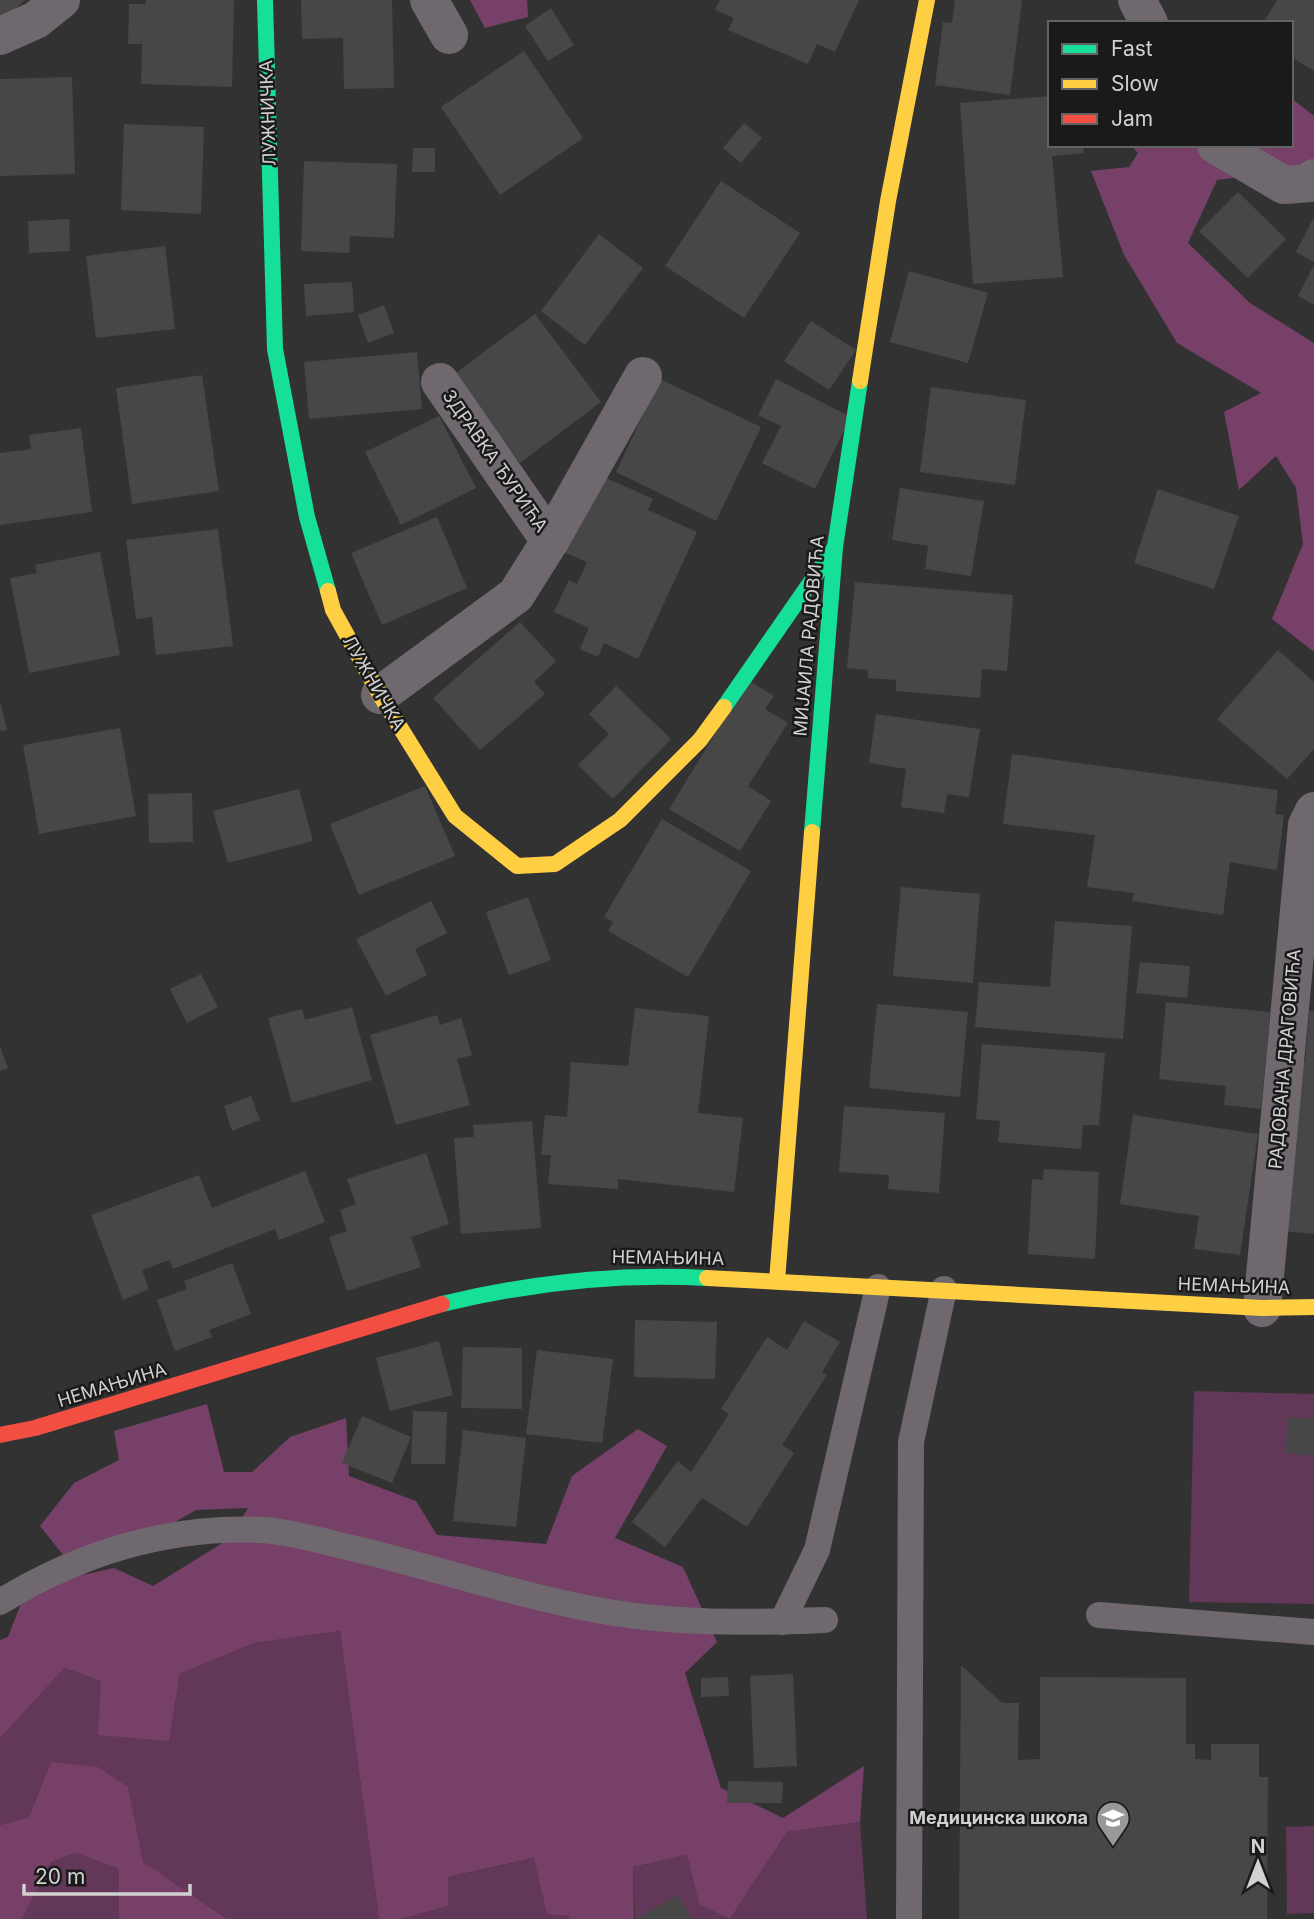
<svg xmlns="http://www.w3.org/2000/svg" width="1314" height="1919" font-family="Inter,sans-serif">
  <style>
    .green { fill: #633757 }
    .forest { fill: #764068; fill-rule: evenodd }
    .building { fill: #484748 }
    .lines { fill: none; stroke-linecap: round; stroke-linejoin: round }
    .lane { stroke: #6f686e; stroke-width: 26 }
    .street { stroke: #6f686e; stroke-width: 38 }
    .fast { stroke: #16e098; stroke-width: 16 }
    .slow { stroke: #ffcf43; stroke-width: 16 }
    .jam { stroke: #f24e42; stroke-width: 16 }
    .labels { text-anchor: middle; stroke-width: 5; stroke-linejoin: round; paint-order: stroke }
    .street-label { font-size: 18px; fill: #d2d1d2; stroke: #1b1a1a }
    .poi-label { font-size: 18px; font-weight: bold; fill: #d2d1d2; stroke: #1b1a1a; text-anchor: end }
  </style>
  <rect width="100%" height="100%" fill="#333233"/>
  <g class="green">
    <polygon points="1194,1391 1314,1394 1314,1604 1189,1602"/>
    <polygon points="340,1631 379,1919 227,1919 142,1862 128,1787 51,1762 29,1817 0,1825 0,1737 63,1668 101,1681 169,1740 180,1674 254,1643"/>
    <polygon points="860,1822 867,1919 730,1919 787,1832"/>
    <polygon points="1314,1826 1314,1913 1287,1914 1286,1827"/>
    <polygon points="76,1853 119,1869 119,1919 22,1919 51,1862"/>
    <polygon points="687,1855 699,1903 730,1919 635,1919 633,1867"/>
    <polygon points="535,1858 547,1913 570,1916 569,1919 401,1919 448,1906 448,1877"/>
  </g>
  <g class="forest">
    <polygon points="470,0 527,0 528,17 485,28"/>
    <polygon points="1291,98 1314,116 1314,167 1217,180 1188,243 1250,303 1314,343 1314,652 1272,619 1303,544 1296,488 1276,456 1239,490 1224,412 1261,393 1177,343 1124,255 1091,171 1129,167 1138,153 1131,145 1291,145"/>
    <path d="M207,1404L224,1472H252L290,1437L346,1418L349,1476L416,1501L437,1535L546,1544L572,1476L638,1429L667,1446L615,1538L683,1567L717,1642L685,1673L721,1788L783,1818L864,1766L860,1822L787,1832L730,1919L699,1904L687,1855L633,1867L634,1919H569V1916L547,1914L534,1858L448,1877V1906L401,1919H379L340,1631L254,1643L180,1674L169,1741L98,1735L101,1681L64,1668L0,1738V1640L8,1637L27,1588L79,1575L40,1526L74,1483L119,1460L114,1431ZM248,1508L229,1539L153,1586L114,1568L83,1575L196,1510Z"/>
    <polygon points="51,1762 98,1767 128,1787 143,1862 227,1919 119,1919 119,1869 76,1853 51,1862 22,1919 0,1919 0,1825 29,1817"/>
  </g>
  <g class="building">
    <polygon points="0,0 25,0 10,14 0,15"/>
    <polygon points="146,0 234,0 232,87 141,84 142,44 128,44 129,4 146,4"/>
    <polygon points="301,0 392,0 394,88 344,89 343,38 302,39"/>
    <polygon points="720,0 859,0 835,52 817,44 808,64 728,30 734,18 715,10"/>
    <polygon points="955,0 1022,0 1010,95 935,85 943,22 952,23"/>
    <polygon points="1277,0 1314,0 1314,71 1291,57 1291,23 1263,23"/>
    <polygon points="551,8 574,45 548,61 525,26"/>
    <polygon points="524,51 583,138 500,195 441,107"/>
    <polygon points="72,77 75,174 0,176 0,79"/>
    <polygon points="1050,96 1050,145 1083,145 1084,153 1052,156 1063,277 973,284 960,103"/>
    <polygon points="744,123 762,138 741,163 723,148"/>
    <polygon points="124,124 204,127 201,214 121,210"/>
    <polygon points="413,148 435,148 435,172 412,172"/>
    <polygon points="304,161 397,164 394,238 350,236 349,253 301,251"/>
    <polygon points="721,181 800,233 744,318 665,266"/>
    <polygon points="1238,192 1286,239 1248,278 1199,231"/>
    <polygon points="1314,217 1314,262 1296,252"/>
    <polygon points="69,219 70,251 29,253 28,221"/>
    <polygon points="599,234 643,268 585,345 541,311"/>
    <polygon points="165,246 175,329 96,338 86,256"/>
    <polygon points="1314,265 1314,305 1298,296"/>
    <polygon points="909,271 988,293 968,363 890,342"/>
    <polygon points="352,282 354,312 306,316 304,284"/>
    <polygon points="384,305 394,333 368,343 358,315"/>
    <polygon points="535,314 601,402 520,463 453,375"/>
    <polygon points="811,321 856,350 829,390 784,361"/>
    <polygon points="417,352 422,409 309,419 304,362"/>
    <polygon points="202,375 219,491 132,504 116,388"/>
    <polygon points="660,379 761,427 716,521 616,472"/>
    <polygon points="776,379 851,417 815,489 762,463 781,426 758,415"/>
    <polygon points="931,387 1026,400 1015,485 920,472"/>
    <polygon points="439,416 476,488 401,525 365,452"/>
    <polygon points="81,428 92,512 0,525 0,453 31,449 29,435"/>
    <polygon points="593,472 653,499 648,510 697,532 638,659 604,643 598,657 580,649 589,628 554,612 569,580 577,584 587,562 557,549"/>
    <polygon points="900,488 984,501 971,576 925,569 928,546 892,540"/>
    <polygon points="1158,489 1239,516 1214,589 1134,563"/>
    <polygon points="437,517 467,588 382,625 351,553"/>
    <polygon points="218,529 233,646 156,655 152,617 136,619 126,540"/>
    <polygon points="100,552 120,655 29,673 10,578 37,573 35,565"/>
    <polygon points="855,582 1013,595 1007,671 982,669 980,698 896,691 896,680 868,678 868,670 847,668"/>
    <polygon points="520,622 556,661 534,682 545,694 480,750 433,698"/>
    <polygon points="1278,650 1314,682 1314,749 1287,779 1217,719"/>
    <polygon points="748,680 774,696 765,709 788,723 748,786 771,801 740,851 669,809"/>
    <polygon points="616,686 671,739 613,799 578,765 609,734 589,714"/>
    <polygon points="0,701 7,730 0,731"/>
    <polygon points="876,714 980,729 969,797 947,794 944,813 901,807 906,769 869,763"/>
    <polygon points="120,728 136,816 39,834 23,745"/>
    <polygon points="1012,754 1278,790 1275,814 1284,815 1277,870 1230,862 1223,915 1132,901 1134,893 1087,887 1095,835 1003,824"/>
    <polygon points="425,786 455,856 359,895 330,824"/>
    <polygon points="299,789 313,841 228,863 213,811"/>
    <polygon points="192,793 193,842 149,843 148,794"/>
    <polygon points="662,819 751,871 688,977 608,931 613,922 604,917"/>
    <polygon points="901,887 980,894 973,983 893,976"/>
    <polygon points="528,897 551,960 509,975 486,912"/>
    <polygon points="431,901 447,933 415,949 427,975 386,996 356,939"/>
    <polygon points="1055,921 1132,926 1123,1039 975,1027 979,982 1050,987"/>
    <polygon points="1140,962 1190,966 1187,998 1136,993"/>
    <polygon points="201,974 218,1007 187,1023 170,989"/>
    <polygon points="1166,1002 1270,1012 1261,1109 1224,1105 1226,1086 1159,1079"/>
    <polygon points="877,1004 968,1012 960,1097 869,1088"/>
    <polygon points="352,1007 372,1080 292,1103 268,1018 302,1009 305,1020"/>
    <polygon points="635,1008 709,1016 698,1113 743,1118 734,1192 618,1179 618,1189 548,1184 551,1155 541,1155 545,1115 567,1117 571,1062 628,1066"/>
    <polygon points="1309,1011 1314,1011 1314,1234 1282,1231 1294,1062 1305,1062"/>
    <polygon points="437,1015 440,1025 461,1018 472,1055 457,1059 470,1105 396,1125 370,1035"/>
    <polygon points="982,1044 1105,1053 1099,1125 1083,1125 1081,1149 998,1142 1000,1121 976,1119"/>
    <polygon points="0,1047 8,1068 0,1071"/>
    <polygon points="251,1096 260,1120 232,1131 224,1106"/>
    <polygon points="844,1106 945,1113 939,1193 888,1189 889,1175 839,1172"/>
    <polygon points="1133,1115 1258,1134 1240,1255 1194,1249 1199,1216 1120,1204"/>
    <polygon points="532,1121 541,1228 461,1234 454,1138 474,1137 473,1125"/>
    <polygon points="426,1153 449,1224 411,1237 421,1267 347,1291 329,1237 347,1231 340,1210 356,1204 347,1179"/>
    <polygon points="1044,1169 1099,1172 1095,1259 1028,1254 1032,1179 1043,1180"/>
    <polygon points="305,1171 325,1222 279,1240 275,1229 173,1269 169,1260 142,1270 149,1289 123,1300 91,1215 199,1175 212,1208"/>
    <polygon points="232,1263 251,1314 209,1330 212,1337 175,1351 157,1300 187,1289 184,1281"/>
    <polygon points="635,1320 717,1322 715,1379 634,1377"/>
    <polygon points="804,1321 840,1342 822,1372 827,1375 782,1445 794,1453 747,1527 702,1498 665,1547 632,1522 678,1461 691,1472 729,1414 721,1409 767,1337 787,1350"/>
    <polygon points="439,1341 453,1395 390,1411 376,1358"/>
    <polygon points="463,1347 522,1348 522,1409 461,1408"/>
    <polygon points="537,1350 613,1359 602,1443 526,1434"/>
    <polygon points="413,1411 447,1412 445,1464 411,1464"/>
    <polygon points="362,1416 411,1437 392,1483 342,1463"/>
    <polygon points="1288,1417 1314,1419 1314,1456 1285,1453"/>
    <polygon points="463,1430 526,1438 516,1527 453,1521"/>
    <polygon points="961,1665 1002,1703 1019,1703 1018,1760 1040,1759 1040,1677 1186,1678 1186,1744 1195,1744 1195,1759 1211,1760 1211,1744 1259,1744 1259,1777 1268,1777 1267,1919 959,1919"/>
    <polygon points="793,1674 797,1766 754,1768 750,1676"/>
    <polygon points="728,1677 729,1696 701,1697 701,1678"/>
    <polygon points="728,1781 783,1782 782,1803 727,1803"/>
    <polygon points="678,1895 692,1919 636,1919"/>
  </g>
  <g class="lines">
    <g class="lane">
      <path d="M0,1602C80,1553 167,1526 262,1530C293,1532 325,1542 356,1549C436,1568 516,1595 597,1610C671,1624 751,1623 825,1620"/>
      <polyline points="1099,1615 1314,1632"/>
      <polyline points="782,1622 817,1550 878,1287"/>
      <polyline points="909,1919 911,1442 944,1289"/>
    </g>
    <g class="street">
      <polyline points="429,0 449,35"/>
      <polyline points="1137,0 1149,23"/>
      <polyline points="0,36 36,20 61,0"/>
      <polyline points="1216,145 1284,185 1311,183 1314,178"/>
      <polyline points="440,382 550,541"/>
      <polyline points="380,695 516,595 550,541 643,376"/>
      <polyline points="1262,1308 1307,825 1314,811"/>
    </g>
    <g class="fast">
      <polyline points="265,0 275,349 307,517 328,591"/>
      <polyline points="724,707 835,547"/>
      <polyline points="812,832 835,547 860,381"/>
      <path d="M442,1304C529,1283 617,1273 707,1278"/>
    </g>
    <g class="slow">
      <polyline points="860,381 888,201 927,0"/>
      <polyline points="328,591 333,610 380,695 455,816 517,866 555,864 620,820 700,740 724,707"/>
      <polyline points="707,1278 1262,1308 1314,1307"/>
      <polyline points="777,1281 812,832"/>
    </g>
    <polyline class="jam" points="0,1435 35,1428 442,1304"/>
  </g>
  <defs>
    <symbol id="school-pin" viewBox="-11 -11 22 30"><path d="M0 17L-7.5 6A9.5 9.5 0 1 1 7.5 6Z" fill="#9a999a" stroke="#1b1a1a"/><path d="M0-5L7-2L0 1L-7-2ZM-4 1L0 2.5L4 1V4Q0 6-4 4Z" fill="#fff"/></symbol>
  </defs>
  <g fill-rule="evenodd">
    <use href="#school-pin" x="1094" y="1799" width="38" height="52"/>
  </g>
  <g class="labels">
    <g class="street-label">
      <text transform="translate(268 113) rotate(-92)" y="6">ЛУЖНИЧКА</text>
      <text transform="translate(495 461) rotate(55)" y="6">ЗДРАВКА ЂУРИЋА</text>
      <text transform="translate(809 636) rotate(-85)" y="6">МИЈАИЛА РАДОВИЋА</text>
      <text transform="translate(374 683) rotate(60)" y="6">ЛУЖНИЧКА</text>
      <text transform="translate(1285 1059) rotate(-85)" y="6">РАДОВАНА ДРАГОВИЋА</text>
      <text transform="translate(668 1258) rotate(1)" y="6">НЕМАЊИНА</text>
      <text transform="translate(1234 1286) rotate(2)" y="6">НЕМАЊИНА</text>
      <text transform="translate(112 1385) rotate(-17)" y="6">НЕМАЊИНА</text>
    </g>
    <g class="poi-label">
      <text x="1088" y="1824">Медицинска школа</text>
    </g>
  </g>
  <rect x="1048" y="21" width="245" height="126" fill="#1b1a1a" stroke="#646364" stroke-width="2"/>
  <rect x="1062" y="44" width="35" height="10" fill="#16e098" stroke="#646364" stroke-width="2"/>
  <text x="1111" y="56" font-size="21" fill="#d2d1d2">Fast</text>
  <rect x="1062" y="79" width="35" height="10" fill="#ffcf43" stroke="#646364" stroke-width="2"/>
  <text x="1111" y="91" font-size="21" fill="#d2d1d2">Slow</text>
  <rect x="1062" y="114" width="35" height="10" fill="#f24e42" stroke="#646364" stroke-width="2"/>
  <text x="1111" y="126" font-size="21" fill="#d2d1d2">Jam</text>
  <g transform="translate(1258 1863)" stroke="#1b1a1a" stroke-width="5" paint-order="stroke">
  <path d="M0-5L12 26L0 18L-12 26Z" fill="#d2d1d2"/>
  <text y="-10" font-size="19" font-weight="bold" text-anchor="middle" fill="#d2d1d2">N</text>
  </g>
  <path d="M24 1884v10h166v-10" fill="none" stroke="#d2d1d2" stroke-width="3.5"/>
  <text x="35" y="1884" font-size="21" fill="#d2d1d2" stroke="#1b1a1a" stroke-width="5" paint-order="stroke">20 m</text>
</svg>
